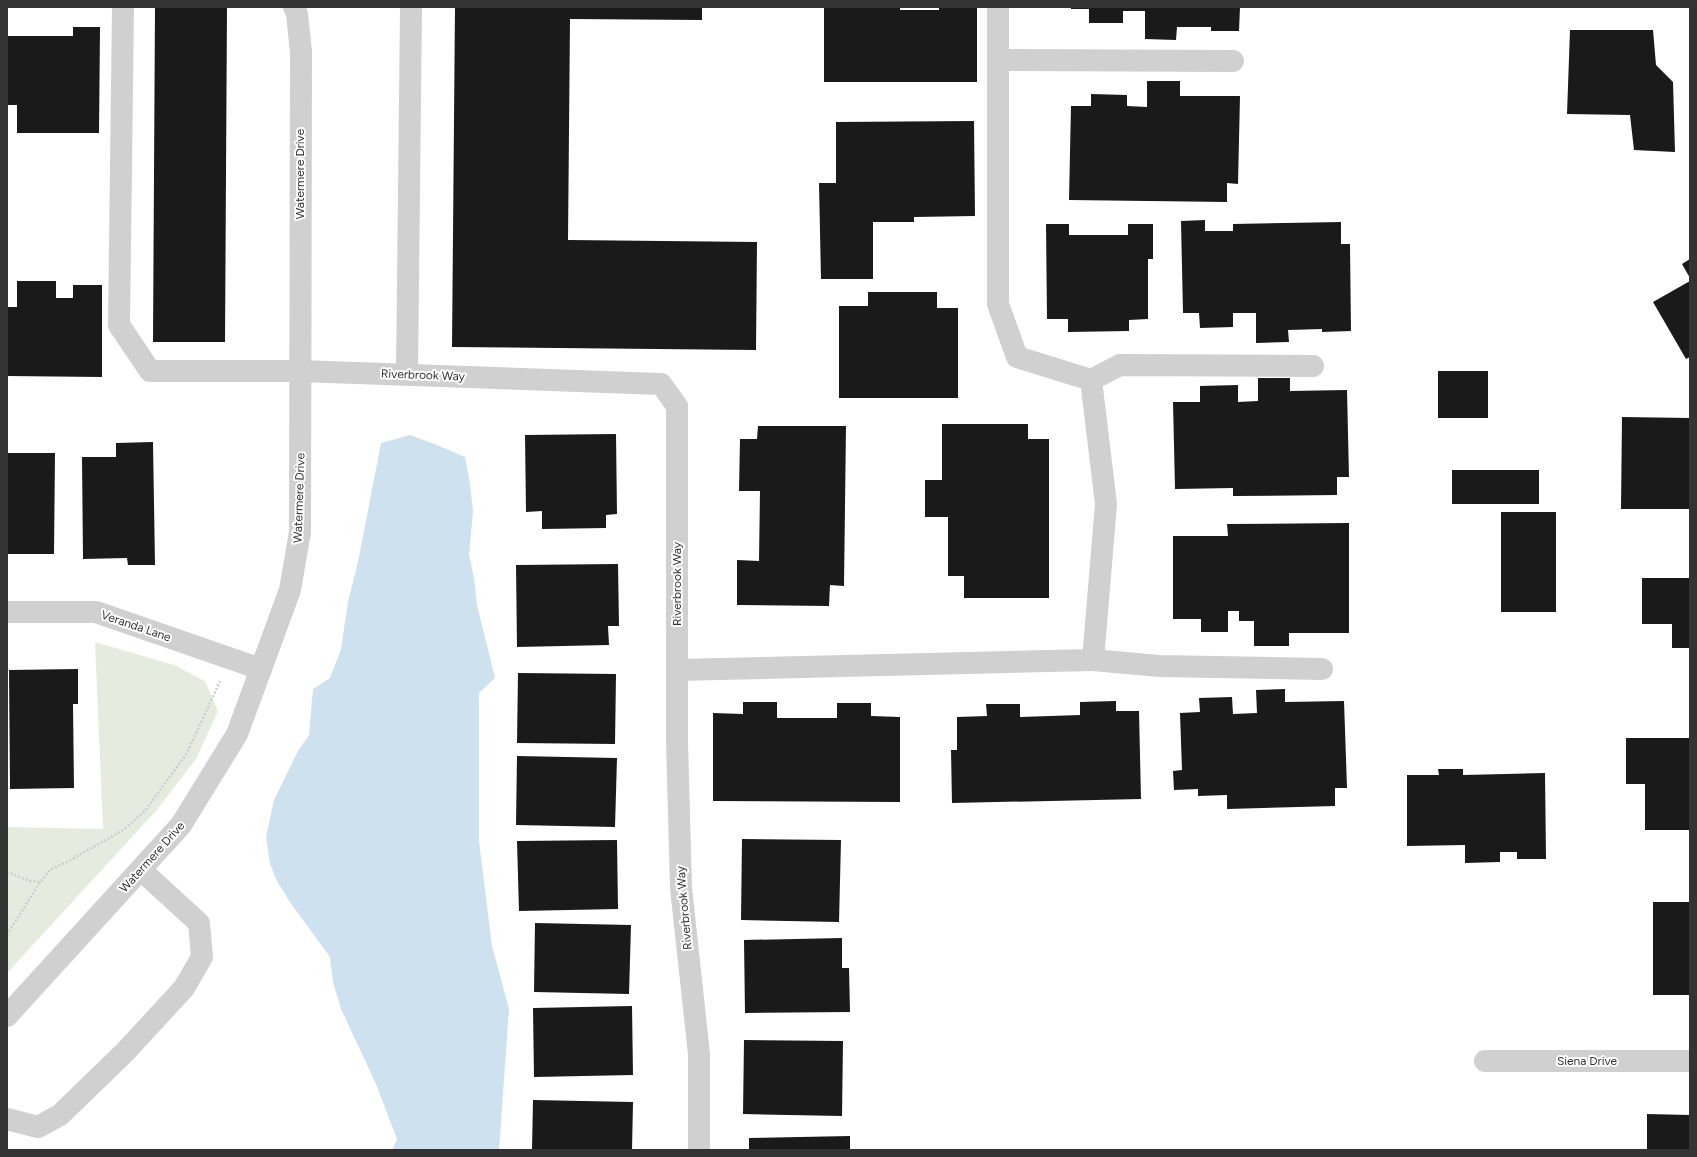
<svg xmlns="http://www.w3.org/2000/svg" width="1697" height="1157" font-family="Figtree,sans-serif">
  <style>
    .green { fill: #e5ecdf }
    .water { fill: #cee1ef }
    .building { fill: #1a1a1a }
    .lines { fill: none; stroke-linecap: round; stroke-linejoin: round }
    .path { stroke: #cdcdcd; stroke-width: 2.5; stroke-dasharray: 2 2; stroke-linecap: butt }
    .minor { stroke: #d0d0d0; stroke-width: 22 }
    .labels { text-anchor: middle; stroke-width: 4; stroke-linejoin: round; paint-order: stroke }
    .street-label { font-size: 12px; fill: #333; stroke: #fff }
  </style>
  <rect width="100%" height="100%" fill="#fff"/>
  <polygon class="green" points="95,642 174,665 205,681 218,711 196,759 155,812 7,973 7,827 103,829"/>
  <polygon class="water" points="410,435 437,445 465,457 470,484 473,511 469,555 474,578 477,605 495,678 479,693 479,841 492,946 509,1009 499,1150 392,1150 397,1139 376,1084 341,1009 333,982 330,957 290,902 277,881 270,864 266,837 274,800 298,751 309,735 313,689 330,678 341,649 348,602 358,562 381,443"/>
  <g class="building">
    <polygon points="155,7 227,7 225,342 153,342"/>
    <polygon points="455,7 702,7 702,20 570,19 568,240 757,242 756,350 452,347"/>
    <polygon points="824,7 900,7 900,10 939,10 939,7 977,7 977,82 824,82"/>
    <polygon points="1071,7 1240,7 1239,31 1211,31 1211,27 1177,27 1176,40 1145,39 1145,11 1123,11 1123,23 1089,23 1089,9 1071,9"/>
    <polygon points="73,27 100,27 99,133 17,133 17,105 7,105 7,36 73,36"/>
    <polygon points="1570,30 1653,30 1656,65 1673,82 1675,152 1634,150 1630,115 1567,114"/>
    <polygon points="1147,81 1180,81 1180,96 1240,96 1238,184 1227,183 1227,202 1069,200 1071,106 1091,106 1091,94 1127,95 1127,106 1147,107"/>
    <polygon points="974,121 975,216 914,217 914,222 873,222 873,279 821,279 819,183 836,183 836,122"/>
    <polygon points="1205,220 1205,231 1233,231 1233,224 1341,222 1341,244 1350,244 1351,331 1322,332 1322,329 1288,330 1289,342 1256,343 1256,313 1233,313 1233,327 1200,328 1199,313 1183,313 1181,221"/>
    <polygon points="1046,224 1069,224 1069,235 1128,235 1128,224 1153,224 1153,259 1148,259 1148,319 1129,320 1129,331 1068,332 1068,319 1047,319"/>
    <polygon points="1690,259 1690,278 1682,264"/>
    <polygon points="17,281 56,281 56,298 73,298 73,285 102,285 102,377 7,376 7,307 17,307"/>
    <polygon points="1690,281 1690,357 1686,359 1653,302"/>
    <polygon points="868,292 937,292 937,308 958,308 958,398 839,398 839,306 868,306"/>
    <rect x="1438" y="371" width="50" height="47"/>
    <polygon points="1258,378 1290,378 1290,391 1347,390 1349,477 1337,477 1337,495 1233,496 1233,488 1175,489 1173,402 1200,402 1200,386 1238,385 1238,402 1258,401"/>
    <polygon points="1622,417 1690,418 1690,509 1621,509"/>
    <polygon points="942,424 1028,424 1028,439 1049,439 1049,598 964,598 964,576 948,576 948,517 925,517 925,480 942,480"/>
    <polygon points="758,426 846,426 844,586 830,585 829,606 737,605 737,560 759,561 760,491 739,491 740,439 757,439"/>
    <polygon points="616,434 617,514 606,515 606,528 542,529 542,511 526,512 525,435"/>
    <polygon points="153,442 155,565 128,565 127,558 83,559 82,457 116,457 116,443"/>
    <polygon points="7,453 55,453 54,554 7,554"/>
    <rect x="1452" y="470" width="87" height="34"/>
    <rect x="1501" y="512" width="55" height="100"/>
    <polygon points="1349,523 1349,633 1289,633 1289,646 1254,646 1254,621 1239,621 1239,611 1228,611 1228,632 1201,632 1201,619 1173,619 1173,536 1228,536 1227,524"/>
    <polygon points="618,564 619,626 608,626 609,645 517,647 516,565"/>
    <polygon points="1642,578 1690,578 1690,648 1672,648 1672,624 1642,624"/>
    <polygon points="78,669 78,704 73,704 74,788 10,789 9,670"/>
    <polygon points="518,673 616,674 615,744 517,743"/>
    <polygon points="1285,689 1285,702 1344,701 1347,788 1335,788 1335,806 1227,809 1227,795 1198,796 1198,789 1174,790 1173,771 1182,770 1180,713 1200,712 1199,698 1232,697 1233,714 1257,713 1256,690"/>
    <polygon points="1116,701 1116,711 1139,711 1141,799 952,803 951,750 957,750 957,717 987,716 986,704 1020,704 1020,717 1080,715 1080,702"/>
    <polygon points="743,702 777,702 777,718 837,718 837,703 871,703 871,716 900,717 900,802 713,801 713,713 743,714"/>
    <polygon points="1626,738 1690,738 1690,830 1645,830 1645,784 1626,784"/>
    <polygon points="517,756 617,758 615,827 516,825"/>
    <polygon points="1438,769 1463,769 1463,775 1545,773 1546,859 1517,859 1517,852 1500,852 1500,862 1465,863 1465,845 1407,846 1407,775 1439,775"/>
    <polygon points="742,839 841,840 839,922 741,920"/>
    <polygon points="617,840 618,909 519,911 517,841"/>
    <rect x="1653" y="902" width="37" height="93"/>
    <polygon points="535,923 631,925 629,994 534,992"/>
    <polygon points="842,938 842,968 849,968 850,1012 745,1013 744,940"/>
    <polygon points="632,1006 633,1075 534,1077 533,1008"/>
    <polygon points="744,1040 843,1041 842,1116 743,1114"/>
    <polygon points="533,1100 633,1102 632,1150 532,1150"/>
    <polygon points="1647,1114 1690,1115 1690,1150 1647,1150"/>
    <polygon points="850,1136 850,1150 749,1150 749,1138"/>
  </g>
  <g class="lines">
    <g class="path">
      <polyline points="7,872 30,881 40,882 51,869 67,862 123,830 145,811 187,753 220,681"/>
      <polyline points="7,935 40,882"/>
    </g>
    <g class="minor">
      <polyline points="123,7 119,325 150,371 300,371 661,384 677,406 677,742 681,888 699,1054 699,1150"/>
      <polyline points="998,60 1233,61"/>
      <polyline points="407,374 411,7"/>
      <polyline points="1091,380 1120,365 1313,366"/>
      <polyline points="7,612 96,612 261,669"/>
      <polyline points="1093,660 1159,666 1322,669"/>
      <polyline points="677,670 1093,660 1106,504 1091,380 1017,357 998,304 998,7"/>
      <polyline points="7,1016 181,825 237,734 290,590 300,532 301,52 297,14 294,7"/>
      <polyline points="1485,1061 1690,1061"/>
      <polyline points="7,1119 38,1127 60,1115 125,1052 184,988 202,957 199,923 141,870"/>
    </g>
  </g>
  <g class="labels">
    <g class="street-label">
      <text transform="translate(300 174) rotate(-90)" y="4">Watermere Drive</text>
      <text transform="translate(423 375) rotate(2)" y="4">Riverbrook Way</text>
      <text transform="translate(299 498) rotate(-88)" y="4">Watermere Drive</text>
      <text transform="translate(677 584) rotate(-90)" y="4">Riverbrook Way</text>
      <text transform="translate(136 626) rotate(19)" y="4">Veranda Lane</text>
      <text transform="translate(152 857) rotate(-48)" y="4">Watermere Drive</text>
      <text transform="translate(684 908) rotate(-95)" y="4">Riverbrook Way</text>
      <text x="1587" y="1065">Siena Drive</text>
    </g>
  </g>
  <rect width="1697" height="1157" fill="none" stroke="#333333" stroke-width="16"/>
</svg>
